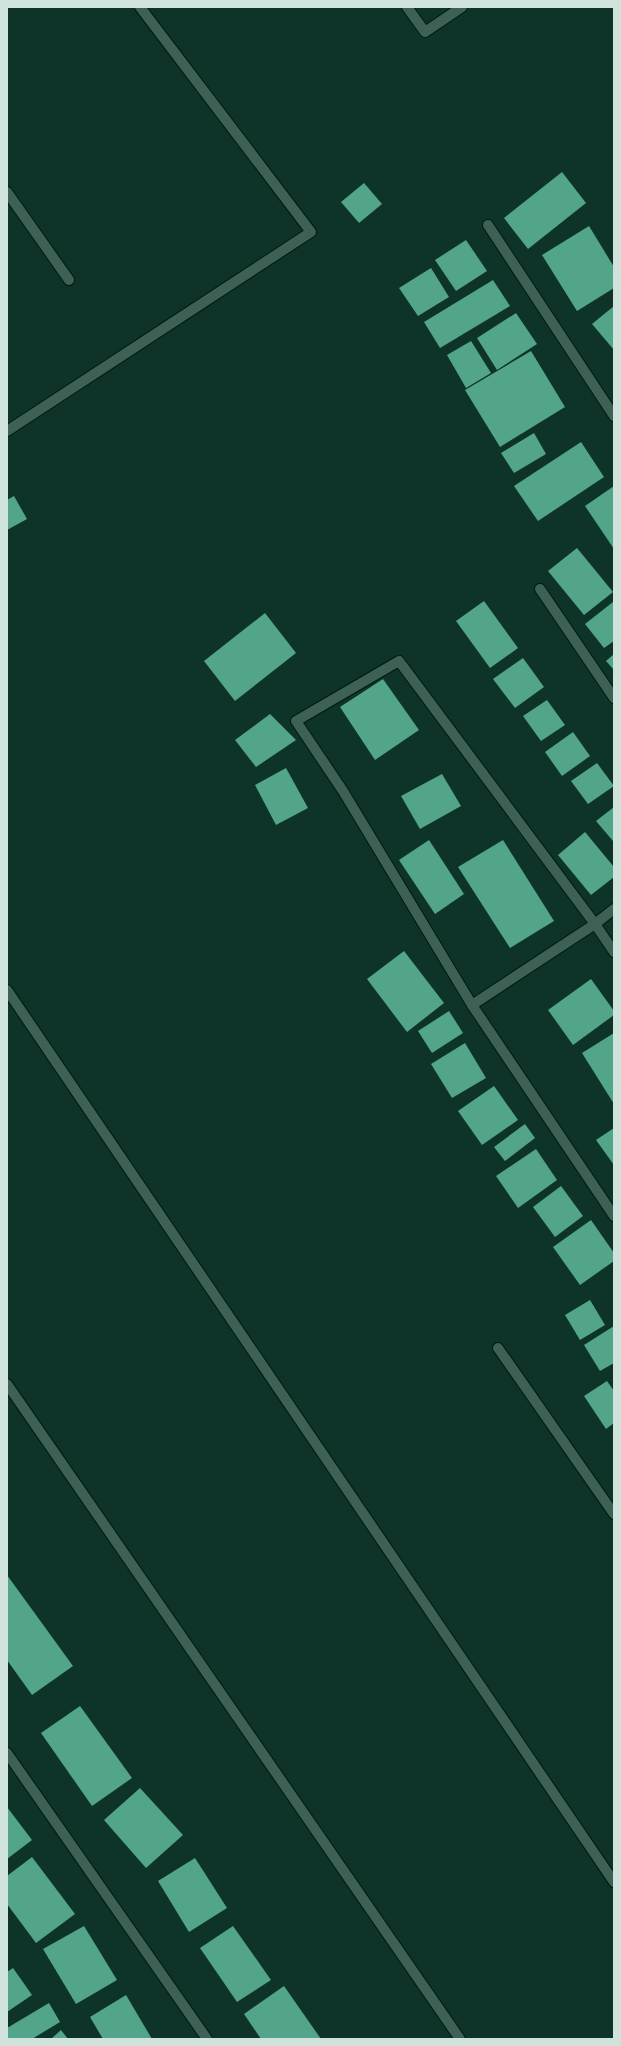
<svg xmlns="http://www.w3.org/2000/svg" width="621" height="2046" viewBox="0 0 621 2046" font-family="'PT Sans',sans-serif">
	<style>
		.building { fill: #53a58a }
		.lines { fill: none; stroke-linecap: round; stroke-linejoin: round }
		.minor-casing { stroke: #001911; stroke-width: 12 }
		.minor { stroke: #3d6154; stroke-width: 10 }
	</style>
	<rect width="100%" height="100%" fill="#0e3328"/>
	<g class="building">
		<polygon points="562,172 586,203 528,249 504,218"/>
		<polygon points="364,183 382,204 359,223 341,202"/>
		<polygon points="589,226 614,267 614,288 577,311 542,255"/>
		<polygon points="466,240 487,271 456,291 435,260"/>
		<polygon points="431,268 449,297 418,316 399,288"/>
		<polygon points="493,280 510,306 440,348 424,322"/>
		<polygon points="614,306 614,350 592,324"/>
		<polygon points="516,313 537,344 497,370 477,338"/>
		<polygon points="471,341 491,373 466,388 447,355"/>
		<polygon points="531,351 565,407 500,447 465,390"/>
		<polygon points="534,433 546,454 514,473 501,453"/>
		<polygon points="581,442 604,477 538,521 514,486"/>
		<polygon points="614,486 614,549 585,506"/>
		<polygon points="14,496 27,519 7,530 7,500"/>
		<polygon points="577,548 613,592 584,615 548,571"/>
		<polygon points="484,601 518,648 490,668 456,621"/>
		<polygon points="613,602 614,641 604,648 585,624"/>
		<polygon points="265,613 296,653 235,701 204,661"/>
		<polygon points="614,654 614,670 606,661"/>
		<polygon points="523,658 544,687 515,708 493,679"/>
		<polygon points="383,679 419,730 375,760 340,707"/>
		<polygon points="547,700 565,725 541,741 523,716"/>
		<polygon points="270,714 296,740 256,767 235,740"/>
		<polygon points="573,732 590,756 562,776 545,752"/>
		<polygon points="597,763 614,786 588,804 571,781"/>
		<polygon points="286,768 308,808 276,825 255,785"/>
		<polygon points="442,774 461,806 420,829 401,796"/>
		<polygon points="614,807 614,840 613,841 596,821"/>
		<polygon points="585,832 614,867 614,877 591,895 558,855"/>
		<polygon points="429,840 464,894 435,914 399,860"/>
		<polygon points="503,840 554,921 510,948 458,867"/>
		<polygon points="404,951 444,1003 407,1032 367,979"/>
		<polygon points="591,979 614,1011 614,1015 573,1045 548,1010"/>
		<polygon points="449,1011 463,1033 432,1053 418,1031"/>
		<polygon points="614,1033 614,1104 582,1053"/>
		<polygon points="465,1043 486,1078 452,1098 431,1064"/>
		<polygon points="494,1086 518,1120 482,1145 458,1111"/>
		<polygon points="525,1124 535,1138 505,1161 494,1147"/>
		<polygon points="614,1128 614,1165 596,1140"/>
		<polygon points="536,1149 557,1180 518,1208 496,1176"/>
		<polygon points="561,1186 583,1216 555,1237 533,1207"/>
		<polygon points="591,1220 614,1253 614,1261 580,1285 553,1247"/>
		<polygon points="590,1300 605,1325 580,1340 565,1315"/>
		<polygon points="614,1326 614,1363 600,1371 584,1345"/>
		<polygon points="607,1381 614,1391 614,1423 606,1429 584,1396"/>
		<polygon points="7,1575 73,1666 32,1695 7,1660"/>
		<polygon points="80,1706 132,1778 92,1806 41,1733"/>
		<polygon points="140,1788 183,1835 146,1868 104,1820"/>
		<polygon points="7,1807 32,1840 7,1859"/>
		<polygon points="32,1857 75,1914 36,1943 7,1904 7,1876"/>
		<polygon points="195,1858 227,1908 189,1932 158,1881"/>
		<polygon points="84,1926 117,1980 76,2004 43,1949"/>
		<polygon points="233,1926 271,1980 237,2002 200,1948"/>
		<polygon points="13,1968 32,1995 7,2012 7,1972"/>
		<polygon points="284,1986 321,2039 261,2039 244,2014"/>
		<polygon points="126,1995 152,2039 103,2039 90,2017"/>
		<polygon points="49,2003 60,2022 32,2039 7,2039 7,2028"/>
		<polygon points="61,2030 68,2039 51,2039"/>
	</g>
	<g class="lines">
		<defs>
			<g id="minor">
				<polyline points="407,7 425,32 462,7"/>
				<polyline points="7,192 69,280"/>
				<polyline points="488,225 614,416"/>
				<polyline points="7,431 311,232 140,7"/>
				<polyline points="540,589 614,698"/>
				<polyline points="614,952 595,924 399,661 296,721 343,791 472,1005 614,1216"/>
				<polyline points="7,990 614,1882"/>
				<polyline points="472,1005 595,924 614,909"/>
				<polyline points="498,1348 614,1514"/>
				<polyline points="7,1384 460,2039"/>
				<polyline points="7,1753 207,2039"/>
			</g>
		</defs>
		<use href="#minor" class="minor-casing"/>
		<use href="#minor" class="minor"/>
	</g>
	<rect width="621" height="2046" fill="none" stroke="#cfe2db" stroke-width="16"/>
</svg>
